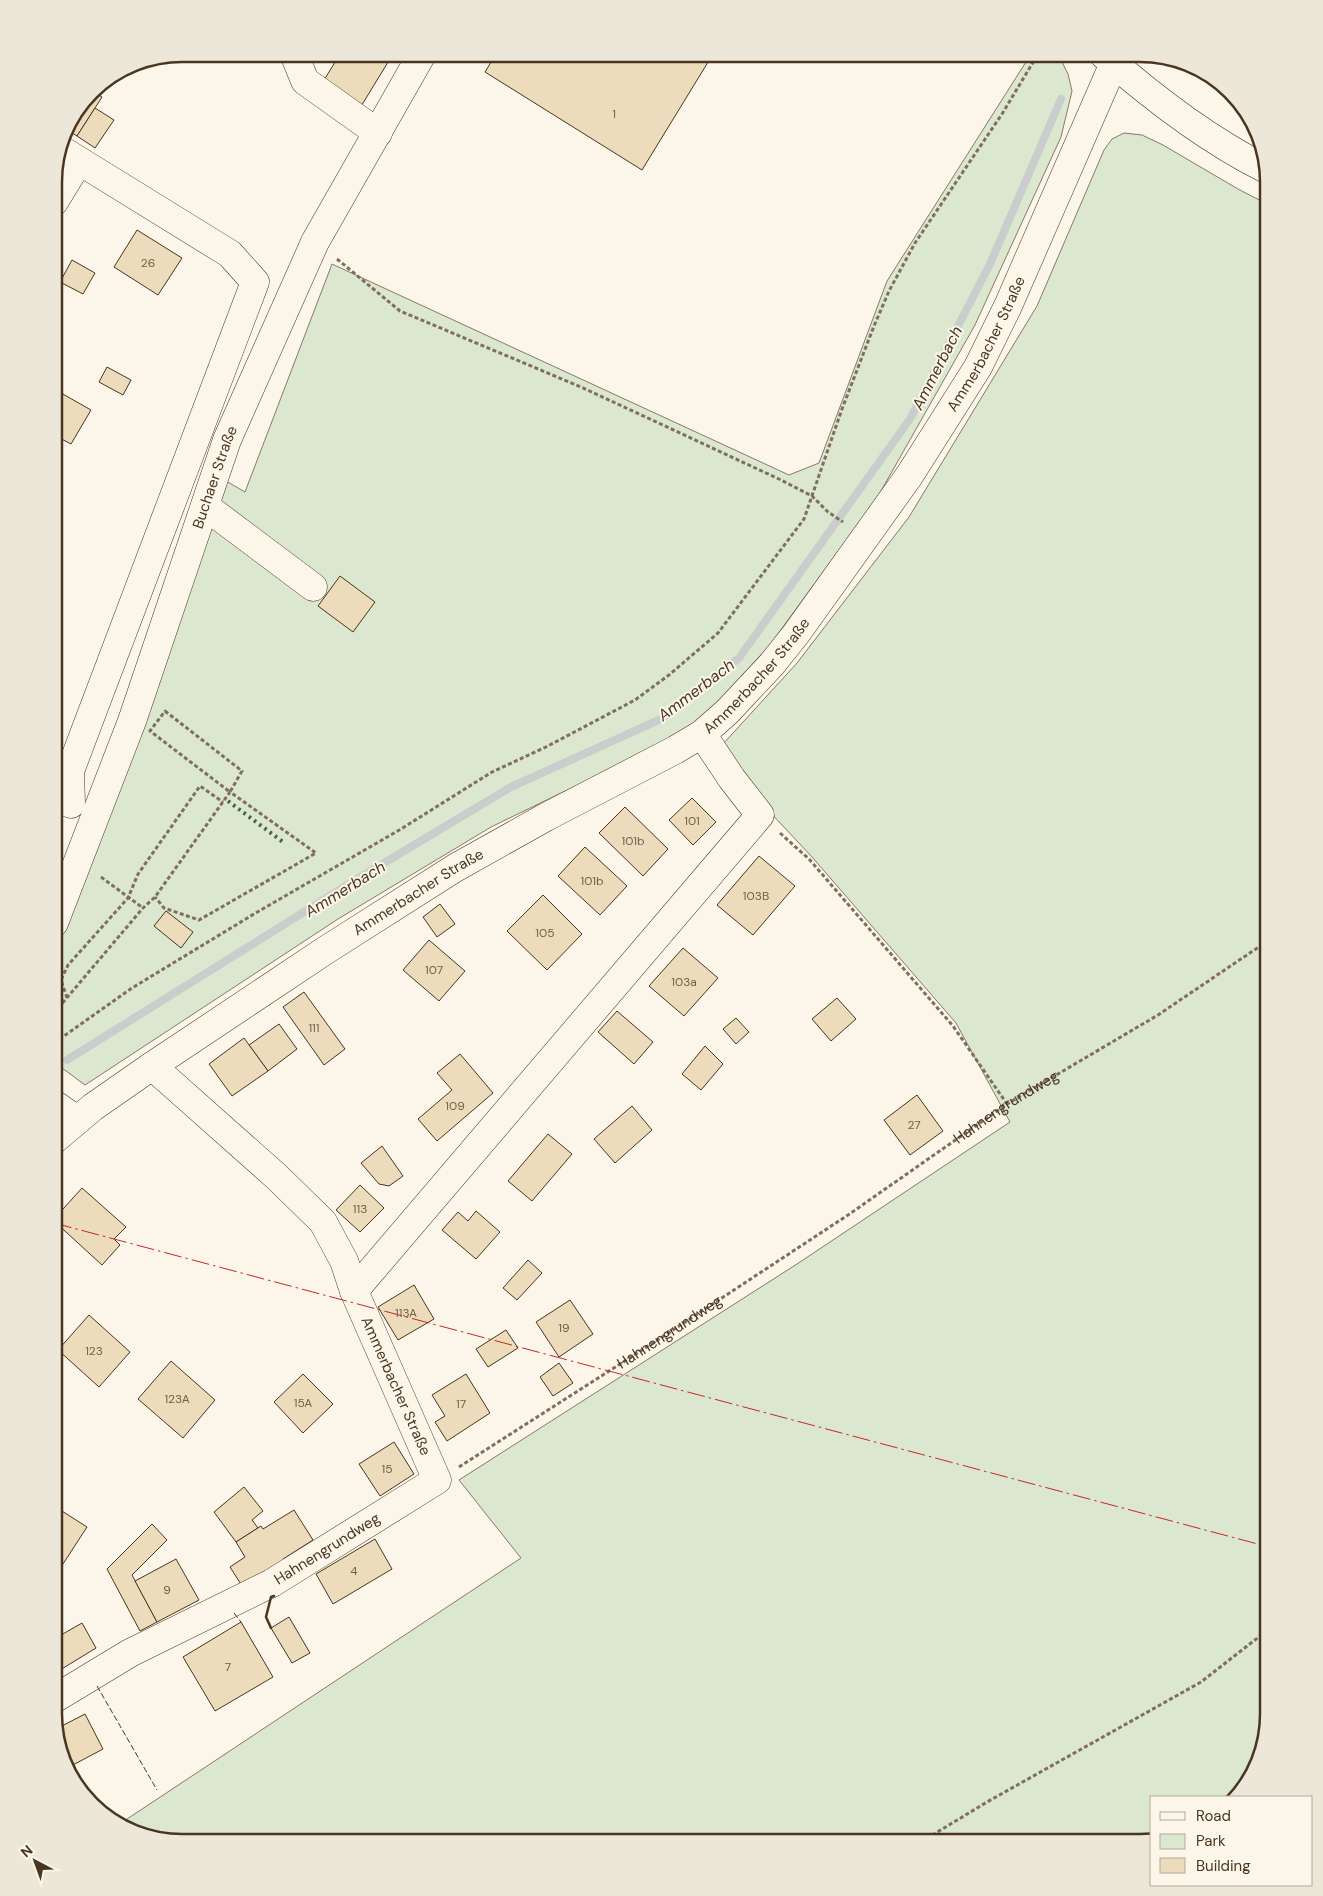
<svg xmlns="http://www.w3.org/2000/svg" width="1323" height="1896" viewBox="0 0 1323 1896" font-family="'DM Sans',sans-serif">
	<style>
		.green { fill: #dce7d0; stroke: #887966 }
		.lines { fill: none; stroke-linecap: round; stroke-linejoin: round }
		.stream { stroke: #c9cecd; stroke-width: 8 }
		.building { fill: #ecdcbc; stroke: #4a3520 }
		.minor-casing { stroke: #4a3520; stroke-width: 29 }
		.major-casing { stroke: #4a3520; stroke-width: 29 }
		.path { stroke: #7f6f5c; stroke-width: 3; stroke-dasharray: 4 2.5; stroke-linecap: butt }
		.minor { stroke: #fbf6e9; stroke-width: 28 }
		.major { stroke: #fbf6e9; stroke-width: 28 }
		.hedge { stroke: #436837; stroke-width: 4; stroke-dasharray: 2.5 4; stroke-linecap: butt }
		.fence { stroke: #4a3520; stroke-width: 1; stroke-dasharray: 6 2.5; stroke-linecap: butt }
		.wall { stroke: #4a3520; stroke-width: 2.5 }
		.power { stroke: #c62828; stroke-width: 1; stroke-dasharray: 18 4 2.5 4; stroke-linecap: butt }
		.labels { text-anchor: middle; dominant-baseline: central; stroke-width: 4; stroke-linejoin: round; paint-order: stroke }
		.number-label { font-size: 12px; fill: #725f47 }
		.street-label { font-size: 15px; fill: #4a3520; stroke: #fbf6e9 }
		.water-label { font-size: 16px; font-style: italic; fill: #4a3520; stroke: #fbf6e9 }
		.rim { fill: none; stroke: #4a3520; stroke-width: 2.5 }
	</style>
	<rect width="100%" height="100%" fill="#fbf6e9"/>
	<g class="green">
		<polygon points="1031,54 1055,54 1059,56 1068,74 1072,91 1061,137 975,325 877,498 769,646 695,728 491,827 338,919 85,1085 54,1062 54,955 226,481 245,492 332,264 789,475 819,463 887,281"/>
		<polygon points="1124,133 1142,135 1163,145 1238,189 1269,205 1269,1714 1252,1778 1233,1797 1152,1797 1152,1839 1141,1842 281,1842 278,1837 271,1842 174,1842 118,1825 521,1558 459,1480 797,1264 1010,1122 956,1023 812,857 768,810 723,744 797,663 909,517 1037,306 1104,150 1112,139"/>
	</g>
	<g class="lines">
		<polyline class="stream" points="67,1060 344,887 511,787 661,719 739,658 910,419 990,264 1061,99"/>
	</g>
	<g class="building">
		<polygon points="340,54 393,54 360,108 321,85"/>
		<polygon points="496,54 713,54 642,170 485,72"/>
		<polygon points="92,91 102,97 77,136 66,129"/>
		<polygon points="95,108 114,120 95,148 77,136"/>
		<polygon points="137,230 182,258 158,295 114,267"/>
		<polygon points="72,260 95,273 83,294 60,282"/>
		<polygon points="107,367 131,380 123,395 99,382"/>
		<polygon points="54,389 91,410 71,444 54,435"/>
		<polygon points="340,576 375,602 353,632 318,606"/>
		<polygon points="692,798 716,822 693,845 669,820"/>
		<polygon points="625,807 668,849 643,876 599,833"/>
		<polygon points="585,847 627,886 600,915 558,876"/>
		<polygon points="759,856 795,886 753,935 717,905"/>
		<polygon points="543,895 582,934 547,970 507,931"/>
		<polygon points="440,904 455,924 437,937 423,917"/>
		<polygon points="166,911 193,932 181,948 154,926"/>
		<polygon points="429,940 465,971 439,1001 403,970"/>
		<polygon points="683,948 718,978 684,1016 649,986"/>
		<polygon points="304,992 345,1049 324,1065 283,1007"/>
		<polygon points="837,998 856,1019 831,1041 812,1019"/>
		<polygon points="617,1011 653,1042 634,1064 598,1032"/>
		<polygon points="736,1018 749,1032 736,1044 723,1029"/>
		<polygon points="279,1024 297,1049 268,1071 249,1045"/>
		<polygon points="244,1038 268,1071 232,1096 209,1064"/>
		<polygon points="705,1046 723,1064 701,1090 682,1074"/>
		<polygon points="460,1054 493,1093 437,1141 418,1119 452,1090 437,1073"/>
		<polygon points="917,1095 943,1131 910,1155 884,1120"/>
		<polygon points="632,1106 652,1130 615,1163 594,1139"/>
		<polygon points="548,1134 572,1154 532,1201 508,1181"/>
		<polygon points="382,1146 403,1176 389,1186 379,1184 361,1163"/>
		<polygon points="360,1185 384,1208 360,1232 336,1210"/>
		<polygon points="82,1188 126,1227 114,1239 120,1245 102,1265 54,1221 54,1219"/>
		<polygon points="476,1211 500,1232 476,1259 442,1230 458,1212 468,1221"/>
		<polygon points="528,1260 542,1273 517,1300 503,1288"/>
		<polygon points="414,1285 434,1319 398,1340 378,1307"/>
		<polygon points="570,1300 593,1334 559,1357 536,1322"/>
		<polygon points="89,1315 130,1352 99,1387 58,1350"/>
		<polygon points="506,1330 518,1348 488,1367 476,1349"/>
		<polygon points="171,1361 215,1400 183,1438 138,1399"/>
		<polygon points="559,1363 573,1383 553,1396 540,1377"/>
		<polygon points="303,1374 333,1404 303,1433 274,1402"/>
		<polygon points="466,1374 490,1413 447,1441 435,1422 445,1416 432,1395"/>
		<polygon points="394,1442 414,1474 380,1496 359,1464"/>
		<polygon points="244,1487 263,1511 252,1520 258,1528 236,1542 214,1512"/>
		<polygon points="54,1506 87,1527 63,1564 54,1557"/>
		<polygon points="294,1510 313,1540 283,1559 285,1563 244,1589 230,1567 245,1557 236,1542 261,1526 263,1529"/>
		<polygon points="152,1524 167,1540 132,1575 157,1622 140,1631 107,1569"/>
		<polygon points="375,1539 392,1569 333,1604 316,1574"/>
		<polygon points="176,1559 199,1600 157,1622 135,1581"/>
		<polygon points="289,1617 310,1653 292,1663 271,1628"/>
		<polygon points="241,1622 273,1677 215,1711 183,1657"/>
		<polygon points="82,1623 96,1648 60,1670 54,1659 54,1639"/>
		<polygon points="85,1714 103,1749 71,1766 64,1753 58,1728"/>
	</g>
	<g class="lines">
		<defs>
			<g id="minor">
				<polyline points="294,54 305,81 378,133"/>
				<polyline points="60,149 230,254 255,282 70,771 71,804"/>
				<polyline points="54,202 79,161"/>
				<polyline points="205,506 313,587"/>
				<path id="s2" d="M54 923 132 721 227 440 315 242 422 54"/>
				<polyline points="54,1104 77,1120"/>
				<polyline points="354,1291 760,815 732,779 702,734"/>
				<path id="s3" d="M54 1699 130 1653 272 1583 437 1480 354 1291 344 1261 323 1222 277 1177 152 1066"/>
			</g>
			<g id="major">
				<path d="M1103 54C1153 98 1206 139 1266 169"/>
				<path id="s4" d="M54 1140 93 1107 152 1066 326 950 455 868 546 817 675 750 702 734 727 712 772 664 796 634 909 476 978 367 1008 306 1114 63"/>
			</g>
		</defs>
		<use href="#minor" class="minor-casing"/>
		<use href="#major" class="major-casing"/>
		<g class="path">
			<polyline points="337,259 400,311 581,387 779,479 812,496 828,512 843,522"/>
			<polygon points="165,711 242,771 230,792 150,731"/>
			<polyline points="780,833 809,859 953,1026 1007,1104"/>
			<polyline points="101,877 143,908"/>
			<polyline points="67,998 61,980 68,965 128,898 138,874 200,786 223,802"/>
			<polyline points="54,1013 143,908 155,897 230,792 316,853 199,920 164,908 155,897"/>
			<polyline points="54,1043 132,988 254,914 401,829 492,772 546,747 635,700 669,675 718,633 804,519 842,409 874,326 889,291 915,243 1002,114 1038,54"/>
			<path id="s1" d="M459 1467 667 1334 848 1215 1007 1104 1158 1015 1269 940"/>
			<polyline points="921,1842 987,1802 1201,1682 1269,1629"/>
		</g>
		<use href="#minor" class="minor"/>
		<use href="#major" class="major"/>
		<polyline class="hedge" points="228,801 283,842"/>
		<g class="fence">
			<polyline points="234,1613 241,1622"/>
			<polyline points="97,1686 157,1790"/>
		</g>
		<polyline class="wall" points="271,1628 266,1617 271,1597 274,1596"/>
		<polyline class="power" points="54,1223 1269,1547"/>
	</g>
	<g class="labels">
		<g class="number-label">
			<text x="614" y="114">1</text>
			<text x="148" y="263">26</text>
			<text x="692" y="821">101</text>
			<text x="633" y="841">101b</text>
			<text x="592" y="881">101b</text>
			<text x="756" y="896">103B</text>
			<text x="545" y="933">105</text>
			<text x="434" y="970">107</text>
			<text x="684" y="982">103a</text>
			<text x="314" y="1028">111</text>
			<text x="455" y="1106">109</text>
			<text x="914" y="1125">27</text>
			<text x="360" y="1209">113</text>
			<text x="406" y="1313">113A</text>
			<text x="564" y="1328">19</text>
			<text x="94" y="1351">123</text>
			<text x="177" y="1399">123A</text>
			<text x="303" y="1403">15A</text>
			<text x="461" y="1404">17</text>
			<text x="387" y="1469">15</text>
			<text x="354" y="1571">4</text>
			<text x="167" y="1590">9</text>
			<text x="228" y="1667">7</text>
		</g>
		<g class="street-label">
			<text stroke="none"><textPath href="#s4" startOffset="1251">Ammerbacher Straße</textPath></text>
			<text stroke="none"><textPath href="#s2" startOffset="474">Buchaer Straße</textPath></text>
			<text stroke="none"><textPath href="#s4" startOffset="846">Ammerbacher Straße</textPath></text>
			<text stroke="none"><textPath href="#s4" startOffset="441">Ammerbacher Straße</textPath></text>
			<text stroke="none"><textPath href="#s1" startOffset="655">Hahnengrundweg</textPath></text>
			<text stroke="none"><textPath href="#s1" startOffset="250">Hahnengrundweg</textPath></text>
			<text transform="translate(396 1386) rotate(66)">Ammerbacher Straße</text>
			<text stroke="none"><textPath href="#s3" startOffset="312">Hahnengrundweg</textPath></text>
		</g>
		<g class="water-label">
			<text transform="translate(937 368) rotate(-63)">Ammerbach</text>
			<text transform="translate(696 690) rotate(-37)">Ammerbach</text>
			<text transform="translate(345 889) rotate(-32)">Ammerbach</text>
		</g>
	</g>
	<path d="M0 0H1323V1896H0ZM182 62H1140A120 120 0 0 1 1260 182V1714A120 120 0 0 1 1140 1834H182A120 120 0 0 1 62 1714V182A120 120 0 0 1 182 62Z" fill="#ede7d9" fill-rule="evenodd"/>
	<path class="rim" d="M182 62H1140A120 120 0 0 1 1260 182V1714A120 120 0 0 1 1140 1834H182A120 120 0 0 1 62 1714V182A120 120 0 0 1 182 62Z"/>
	<rect x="1150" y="1796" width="162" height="90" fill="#fbf6e9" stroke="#b4a999"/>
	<rect x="1160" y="1812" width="25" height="8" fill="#fbf6e9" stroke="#b4a999"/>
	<text x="1196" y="1821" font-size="15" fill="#4a3520">Road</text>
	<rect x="1160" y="1834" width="25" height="15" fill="#dce7d0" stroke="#b4a999"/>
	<text x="1196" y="1846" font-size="15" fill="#4a3520">Park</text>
	<rect x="1160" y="1858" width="25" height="15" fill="#ecdcbc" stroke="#b4a999"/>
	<text x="1196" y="1871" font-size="15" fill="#4a3520">Building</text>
	<g transform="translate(35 1861) rotate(319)" stroke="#fbf6e9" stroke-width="4" paint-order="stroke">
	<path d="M0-4L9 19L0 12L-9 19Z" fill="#4a3520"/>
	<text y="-8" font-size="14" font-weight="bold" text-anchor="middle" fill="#4a3520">N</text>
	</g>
</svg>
